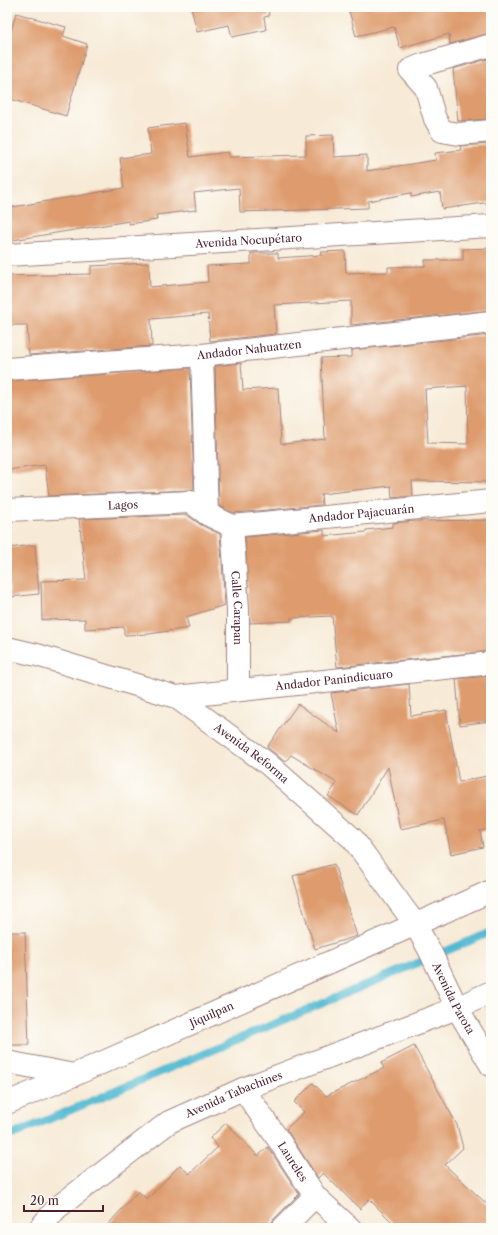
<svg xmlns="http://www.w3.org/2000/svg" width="498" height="1235" viewBox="0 0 498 1235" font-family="'Libre Caslon Text',serif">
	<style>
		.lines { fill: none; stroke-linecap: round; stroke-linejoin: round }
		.stream { stroke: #52b9d1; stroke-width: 8 }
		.building { fill: #de9b6d; fill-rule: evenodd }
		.minor-casing { stroke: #a08480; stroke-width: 24 }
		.minor { stroke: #fff; stroke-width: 22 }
		.labels { text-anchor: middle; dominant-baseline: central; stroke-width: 3; stroke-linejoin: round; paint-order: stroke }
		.street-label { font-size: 11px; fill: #4a1f2b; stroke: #fdfcf7 }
	</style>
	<rect width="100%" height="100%" fill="#fdfcf7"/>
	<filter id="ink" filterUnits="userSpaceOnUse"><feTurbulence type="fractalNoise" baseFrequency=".025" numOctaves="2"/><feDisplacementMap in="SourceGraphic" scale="8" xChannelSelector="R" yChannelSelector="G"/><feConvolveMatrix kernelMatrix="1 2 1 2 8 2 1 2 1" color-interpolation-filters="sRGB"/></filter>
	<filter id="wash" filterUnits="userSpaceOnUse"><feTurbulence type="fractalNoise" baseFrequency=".012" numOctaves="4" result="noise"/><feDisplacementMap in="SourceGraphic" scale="16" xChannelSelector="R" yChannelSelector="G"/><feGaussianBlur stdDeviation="0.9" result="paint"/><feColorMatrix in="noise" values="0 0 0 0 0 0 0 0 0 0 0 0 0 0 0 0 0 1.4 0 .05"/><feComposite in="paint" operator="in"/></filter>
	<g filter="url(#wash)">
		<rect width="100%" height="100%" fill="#f7ead6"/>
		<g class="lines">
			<polyline class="stream" points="7,1137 491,932"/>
		</g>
		<g id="blocks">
			<g class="building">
				<polygon points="191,7 268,7 269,16 264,17 266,30 232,37 229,25 197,32"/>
				<polygon points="348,7 491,7 491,33 450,44 449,34 400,48 394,27 356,36"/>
				<polygon points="16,13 66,27 63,36 87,44 66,116 7,98 7,46"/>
				<polygon points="491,58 491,89 486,90 489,119 458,121 453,69"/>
				<polygon points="185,123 190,157 228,152 229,157 306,155 306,136 333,135 334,157 367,155 367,171 436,160 435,153 461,150 460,146 491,144 491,202 442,209 440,192 411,197 411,193 368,201 368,208 240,212 239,188 194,193 196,210 156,215 157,220 129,224 129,221 7,241 7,208 124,188 120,158 151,154 148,128"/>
				<polygon points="491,248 491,310 351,325 351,301 274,305 276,334 210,341 208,314 151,319 152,346 29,355 27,325 7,325 7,276 91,274 91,266 149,263 150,287 208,282 207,266 251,264 251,253 278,253 278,258 322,255 321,252 345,251 346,273 388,272 388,267 425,266 425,260 463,260 463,249"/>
				<path d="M491 335V482L412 481 413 496 392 498 391 486 321 494 322 505 234 513 219 506 215 366 241 363 243 390 278 388 281 443 284 444 325 439 321 358 352 357V350ZM467 386 468 444 428 443 425 389Z"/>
				<polygon points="190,368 194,490 190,490 49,496 45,465 7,470 7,381"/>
				<polygon points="187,515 201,525 220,534 225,605 186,617 189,628 149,634 124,635 124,627 85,629 85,619 42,620 41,581 86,580 79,519"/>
				<polygon points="491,520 491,651 337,667 332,616 291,618 291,621 250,623 245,537 324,530 324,536 366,532 366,530 393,527 393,523 415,521"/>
				<polygon points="35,545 39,594 10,597 7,548"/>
				<polygon points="491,676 491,721 460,725 456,679"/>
				<polygon points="409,684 411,716 446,710 459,782 491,775 491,829 480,831 483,847 451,854 444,820 400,829 388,767 358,815 328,796 337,783 291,755 285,762 267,747 298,704 339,733 331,693"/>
				<polygon points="334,864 357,936 315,949 293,876"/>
				<polygon points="7,932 25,932 29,1045 7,1045"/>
				<polygon points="414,1046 457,1125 463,1148 445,1165 491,1208 491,1228 398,1228 369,1199 360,1209 323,1173 318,1178 286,1129 304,1112 294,1102 313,1083 326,1096 384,1068 381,1063"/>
				<polygon points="226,1123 258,1156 268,1147 299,1194 274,1219 271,1224 271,1228 105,1228 138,1191 147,1199 180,1165 189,1174 218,1147 210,1138"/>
			</g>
		</g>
	</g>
	<g filter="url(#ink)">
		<use href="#blocks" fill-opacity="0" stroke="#a08480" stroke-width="1"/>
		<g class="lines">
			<defs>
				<g id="minor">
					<polyline points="491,45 422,65 410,70 426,88 435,119 442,131 459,134 491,131"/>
					<path id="s1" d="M7 255 491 226"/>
					<polyline points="202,355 207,514"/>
					<path id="s2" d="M7 369 202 355 491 322"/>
					<path id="s3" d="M7 510 191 502 207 514 232 526"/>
					<path id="s4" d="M232 526 491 501"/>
					<path id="s5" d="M232 526 238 609V690"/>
					<path id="s6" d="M7 648 37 655 176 697 268 764 353 839 415 924 430 951 457 1008 491 1065"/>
					<path id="s7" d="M176 697 491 663"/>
					<polyline points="7,1062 74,1075"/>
					<path id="s8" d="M243 1089 280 1142 315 1196 350 1228"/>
					<path id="s9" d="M7 1103 74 1075 491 891"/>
					<path id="s10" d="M40 1228 57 1208 169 1122 243 1089 457 1008 491 992"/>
					<polyline points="283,1228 315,1196"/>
				</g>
			</defs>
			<use href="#minor" class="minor-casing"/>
			<use href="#minor" class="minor"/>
		</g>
	</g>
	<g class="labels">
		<g class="street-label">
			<text stroke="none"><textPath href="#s1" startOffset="242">Avenida Nocupétaro</textPath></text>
			<text stroke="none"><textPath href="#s2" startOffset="243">Andador Nahuatzen</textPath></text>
			<text stroke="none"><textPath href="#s3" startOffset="116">Lagos</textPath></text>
			<text stroke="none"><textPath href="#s4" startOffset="130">Andador Pajacuarán</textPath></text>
			<text stroke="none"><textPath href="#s5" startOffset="82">Calle Carapan</textPath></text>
			<text stroke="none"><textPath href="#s7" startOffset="159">Andador Panindicuaro</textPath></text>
			<text stroke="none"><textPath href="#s6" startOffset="270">Avenida Reforma</textPath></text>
			<text stroke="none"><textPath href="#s6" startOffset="592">Avenida Parota</textPath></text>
			<text stroke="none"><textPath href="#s9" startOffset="223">Jiquilpan</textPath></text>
			<text stroke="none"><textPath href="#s10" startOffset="238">Avenida Tabachines</textPath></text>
			<text stroke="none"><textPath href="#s8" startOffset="88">Laureles</textPath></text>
		</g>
	</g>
	<rect width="498" height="1235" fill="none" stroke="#fdfcf7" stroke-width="24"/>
	<path d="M24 1205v6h79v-6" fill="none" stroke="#4a1f2b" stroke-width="2"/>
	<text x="30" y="1205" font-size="12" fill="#4a1f2b" stroke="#fdfcf7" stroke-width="3" paint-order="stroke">20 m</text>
</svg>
